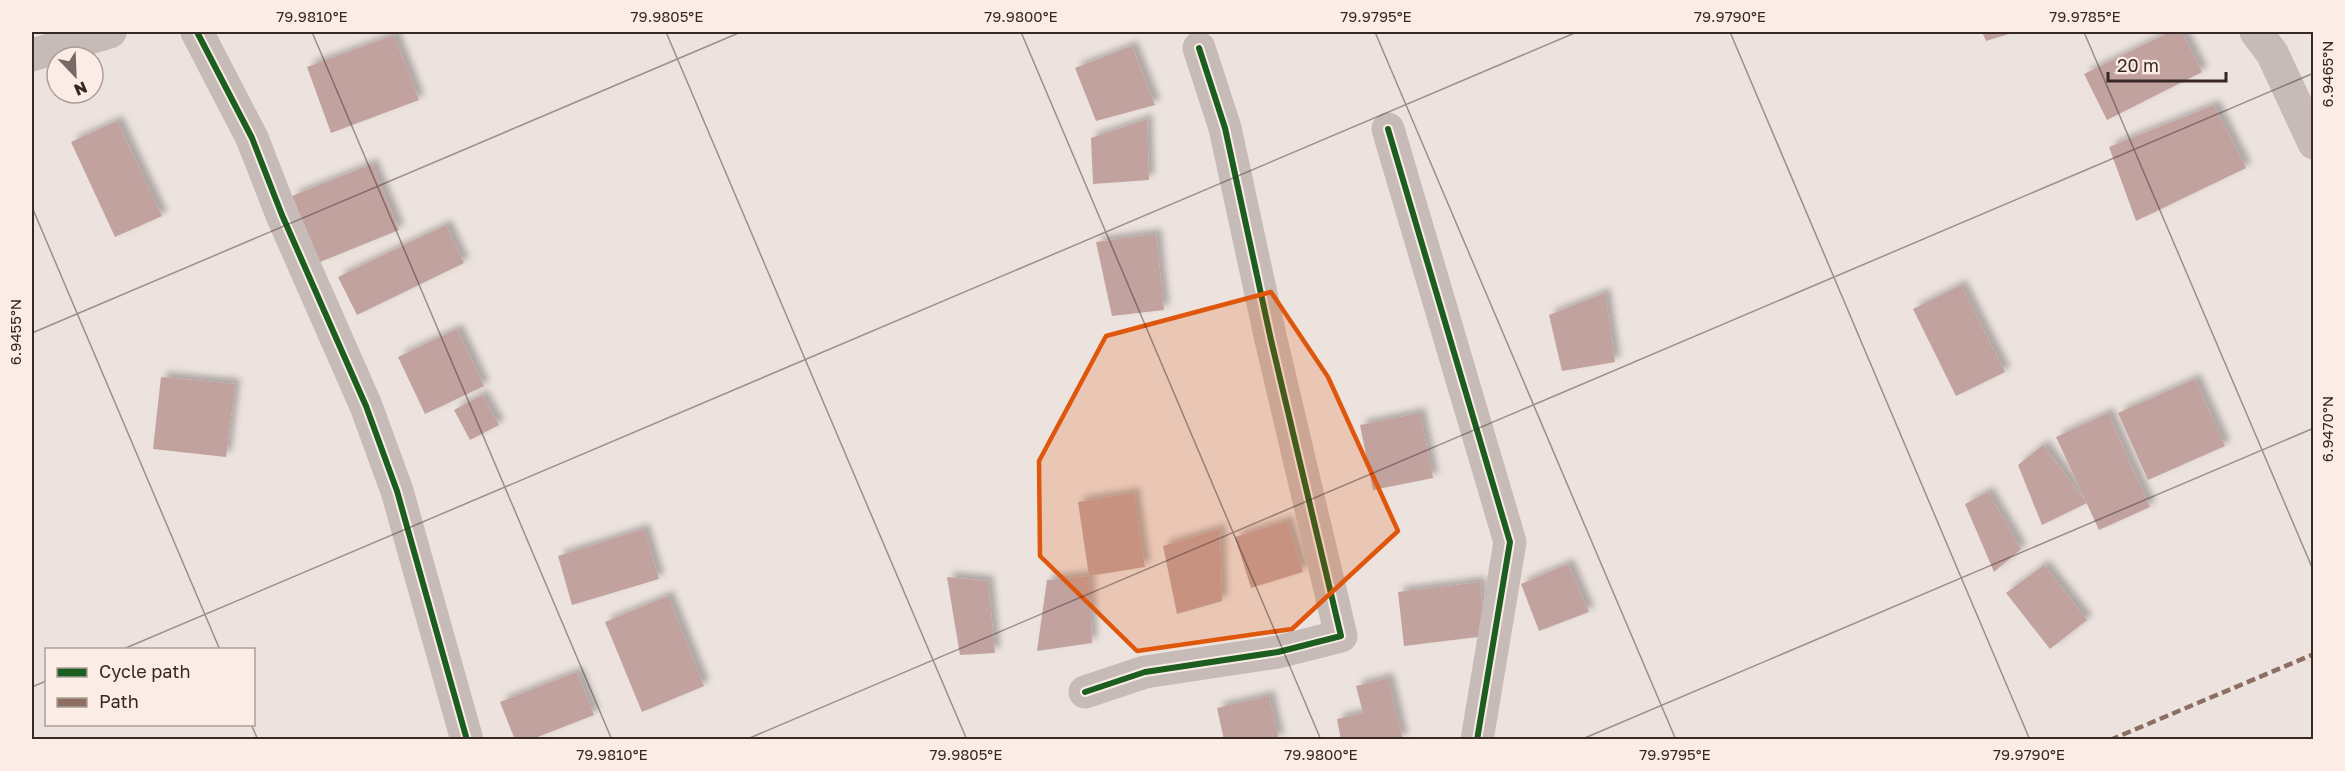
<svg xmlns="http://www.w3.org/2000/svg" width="2345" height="771" viewBox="0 0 2345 771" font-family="'Golos Text',sans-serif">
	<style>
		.building { fill: #c2a29e; filter: url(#shadow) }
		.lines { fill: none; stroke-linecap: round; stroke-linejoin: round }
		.street { stroke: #c6bbb7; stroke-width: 33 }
		.quiet { stroke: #8d6e63; stroke-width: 4.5; stroke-dasharray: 9 4.5; stroke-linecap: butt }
		.cycleway-casing { stroke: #fbece5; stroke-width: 10 }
		.cycleway { stroke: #1b5e20; stroke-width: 6 }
		.marked { fill: #df570d; fill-opacity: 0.2; stroke: #df570d; stroke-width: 4.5; stroke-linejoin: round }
		.ticks { fill: none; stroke: #372826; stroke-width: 1.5; stroke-opacity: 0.45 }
		.neatline { fill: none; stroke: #372826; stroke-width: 2 }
		.ticks-label { font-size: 15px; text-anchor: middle; fill: #372826 }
	</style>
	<defs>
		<filter id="shadow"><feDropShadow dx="5.5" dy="-5.5" stdDeviation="3" flood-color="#0004"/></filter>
	</defs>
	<rect width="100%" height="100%" fill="#ede3de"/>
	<g class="building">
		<polygon points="1982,32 2015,32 1986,41"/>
		<polygon points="2170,32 2182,32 2202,72 2107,120 2084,74"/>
		<polygon points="394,35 419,100 331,133 307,67"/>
		<polygon points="1132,46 1155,105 1096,121 1075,68"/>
		<polygon points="2214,105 2246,168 2136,221 2109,147"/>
		<polygon points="1147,119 1149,180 1093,184 1091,138"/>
		<polygon points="117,121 162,216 115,237 71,142"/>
		<polygon points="372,164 399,230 320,262 292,196"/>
		<polygon points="446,225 464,263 357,315 338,277"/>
		<polygon points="1156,234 1164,310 1112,316 1096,242"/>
		<polygon points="1961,285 2005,372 1956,396 1913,309"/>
		<polygon points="1605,293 1615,362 1562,371 1549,315"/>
		<polygon points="457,329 484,386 425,414 398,357"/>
		<polygon points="161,377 235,384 226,457 153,449"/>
		<polygon points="2195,379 2225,446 2148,480 2118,413"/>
		<polygon points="482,395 499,425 470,440 454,410"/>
		<polygon points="1420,413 1433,478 1373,490 1360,425"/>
		<polygon points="2108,413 2150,507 2099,530 2056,437"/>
		<polygon points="2043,445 2087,503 2042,525 2018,465"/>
		<polygon points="1988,492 2021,549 1994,572 1965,504"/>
		<polygon points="1134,493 1145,567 1089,576 1092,643 1037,651 1047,580 1089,576 1078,502"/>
		<polygon points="1287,521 1303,572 1251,588 1235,537"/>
		<polygon points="644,529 659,579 572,605 558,556"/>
		<polygon points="1220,529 1222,601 1177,614 1163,546"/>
		<polygon points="1568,564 1589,612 1539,631 1521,584"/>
		<polygon points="2044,565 2087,620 2050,649 2006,593"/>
		<polygon points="947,577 988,581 995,653 960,655"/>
		<polygon points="1480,582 1486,636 1404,646 1398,592"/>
		<polygon points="668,596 704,686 642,712 605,622"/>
		<polygon points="577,672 594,715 530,740 515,740 500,702"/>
		<polygon points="1388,678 1403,740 1341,740 1337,719 1363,713 1356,686"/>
		<polygon points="1269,696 1279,740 1224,740 1217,708"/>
	</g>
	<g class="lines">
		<g class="street">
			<polyline points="197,32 252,138 282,215 366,406 397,491 467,740"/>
			<polyline points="2256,32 2272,53 2314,143"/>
			<polyline points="32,55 110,32"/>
			<polyline points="1388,129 1510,542 1477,740"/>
			<polyline points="1085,692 1145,672 1278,652 1341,636 1271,340 1225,128 1199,48"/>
		</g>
		<polyline class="quiet" points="2110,740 2314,654"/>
		<defs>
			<g id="cycleway">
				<polyline points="197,32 252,138 282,215 366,406 397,491 467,740"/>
				<polyline points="1388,129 1510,542 1477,740"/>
				<polyline points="1085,692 1145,672 1278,652 1341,636 1271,340 1225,128 1199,48"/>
			</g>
		</defs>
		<use href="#cycleway" class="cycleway-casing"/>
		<use href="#cycleway" class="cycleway"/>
	</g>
	<path class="marked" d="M1271 292 1328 377 1398 531 1292 629 1137 651 1040 556 1039 461 1106 336Z"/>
	<path class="ticks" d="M312 32 612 740M666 32 967 740M1021 32 1321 740M1375 32 1676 740M1730 32 2030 740M2084 32 2314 572M32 207 220 650M32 333 741 32M121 650 1577 32M32 687 46 681M251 724 258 740M745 740 2314 73M1580 740 2314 428"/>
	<rect width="2345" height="771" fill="none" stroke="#fbece5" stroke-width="66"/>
	<rect x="45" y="648" width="210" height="78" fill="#fbece5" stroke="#ad9e99" stroke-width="1.5"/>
	<rect x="57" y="668" width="30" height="9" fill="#1b5e20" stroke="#ad9e99" stroke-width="1.5"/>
	<text x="99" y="678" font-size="18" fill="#372826">Cycle path</text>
	<rect x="57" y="698" width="30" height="9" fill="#8d6e63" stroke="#ad9e99" stroke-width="1.5"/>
	<text x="99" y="708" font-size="18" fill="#372826">Path</text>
	<g transform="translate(75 75) rotate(157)"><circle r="28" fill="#fbece5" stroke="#ad9e99" stroke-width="1.5"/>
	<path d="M0-4.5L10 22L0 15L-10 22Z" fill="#776966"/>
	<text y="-9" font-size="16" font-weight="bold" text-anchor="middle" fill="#372826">N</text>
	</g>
	<path d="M2108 72v9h118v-9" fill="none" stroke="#372826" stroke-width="3"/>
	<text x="2117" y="72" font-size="18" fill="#372826" stroke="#fbece5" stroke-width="4.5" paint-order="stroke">20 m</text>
	<rect x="33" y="33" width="2279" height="705" class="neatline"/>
	<g class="ticks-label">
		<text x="312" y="22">79.9810°E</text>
		<text x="667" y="22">79.9805°E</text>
		<text x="1021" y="22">79.9800°E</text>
		<text x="1376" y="22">79.9795°E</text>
		<text x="1730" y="22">79.9790°E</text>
		<text x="2085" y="22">79.9785°E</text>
		<text transform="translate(2328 74) rotate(-90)" y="5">6.9465°N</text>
		<text transform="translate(16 332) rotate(-90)" y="5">6.9455°N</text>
		<text transform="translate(2328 429) rotate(-90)" y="5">6.9470°N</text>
		<text x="612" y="760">79.9810°E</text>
		<text x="966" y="760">79.9805°E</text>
		<text x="1321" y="760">79.9800°E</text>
		<text x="1675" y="760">79.9795°E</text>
		<text x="2029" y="760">79.9790°E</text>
	</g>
</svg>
